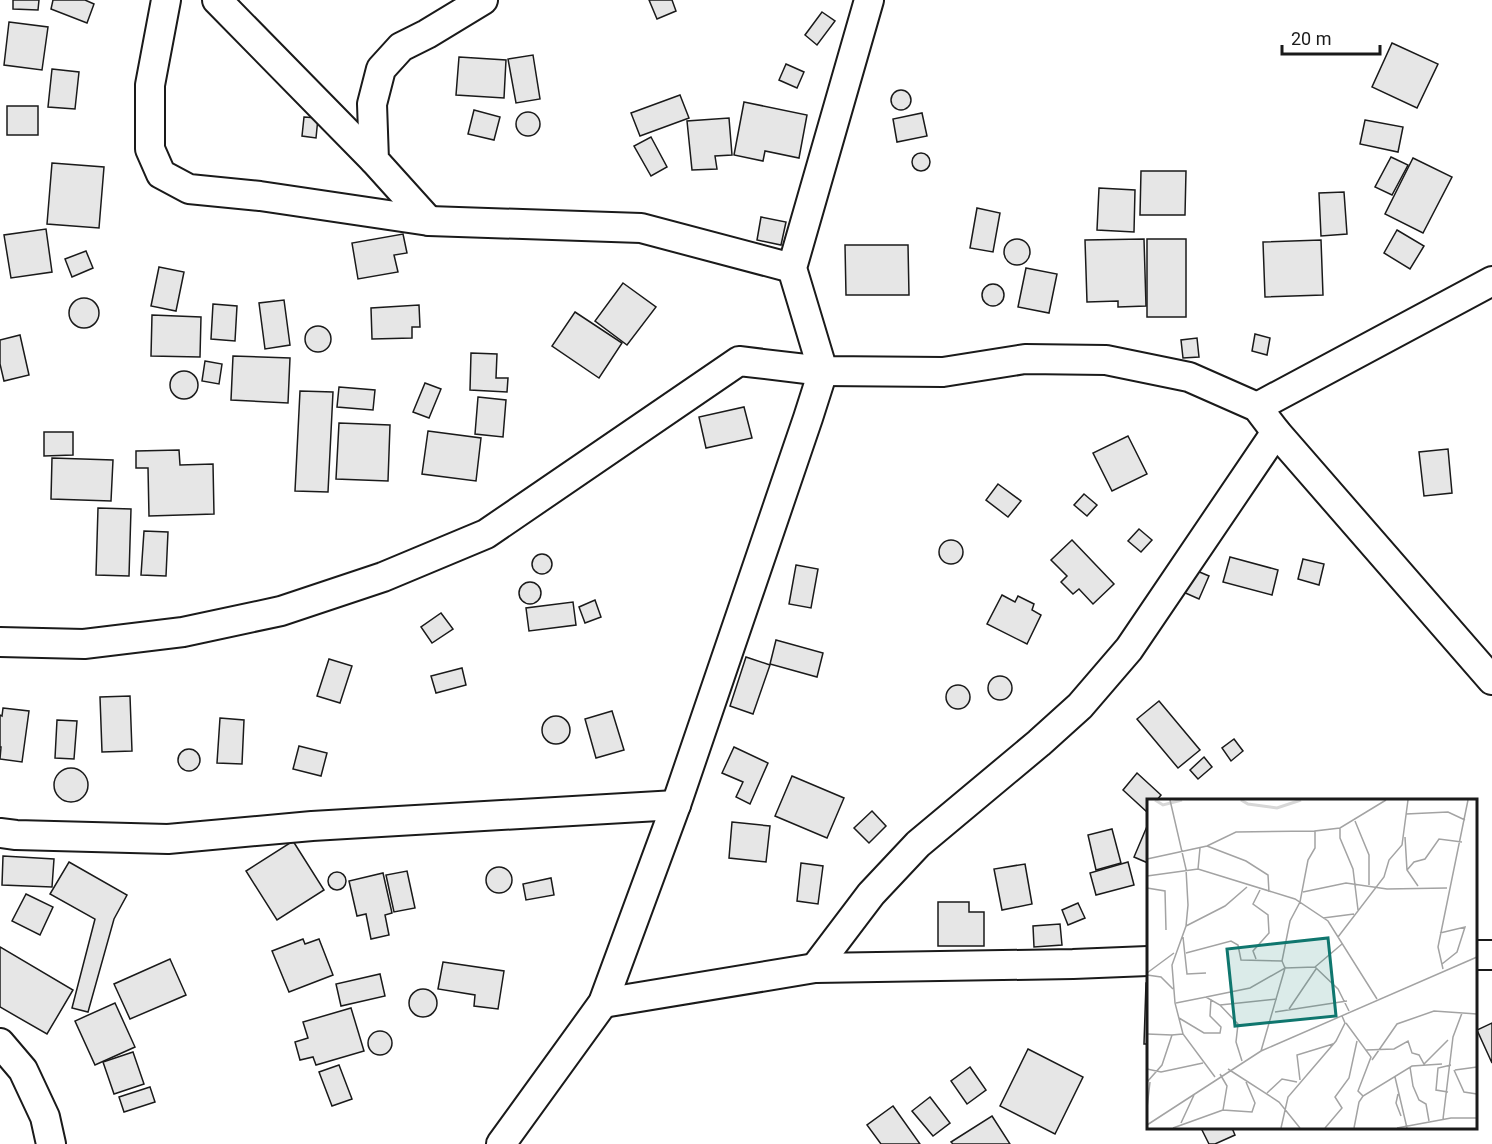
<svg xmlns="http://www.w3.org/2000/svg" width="1492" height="1144" viewBox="0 0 1492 1144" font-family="Roboto,sans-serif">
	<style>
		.building { fill: #e6e6e6; stroke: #1a1a1a; stroke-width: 1.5 }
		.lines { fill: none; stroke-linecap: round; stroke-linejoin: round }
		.street-casing { stroke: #1a1a1a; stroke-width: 32 }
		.street { stroke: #fff; stroke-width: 28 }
		.inset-river { fill: none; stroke: #d7d7d7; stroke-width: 3 }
		.inset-road { fill: none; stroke: #a3a3a3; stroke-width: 1.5 }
		.view { fill: #0f766e; fill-opacity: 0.15; stroke: #0f766e; stroke-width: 3 }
		.inset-edge { fill: none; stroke: #1a1a1a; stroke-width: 3 }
	</style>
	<rect width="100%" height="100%" fill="#fff"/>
	<g class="building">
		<polygon points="13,0 39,0 38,10 13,9"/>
		<polygon points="53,0 85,0 94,4 87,23 51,9"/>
		<polygon points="649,0 672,0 676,11 657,19"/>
		<polygon points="822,12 835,21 817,45 805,35"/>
		<polygon points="9,22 48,27 42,70 4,65"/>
		<polygon points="1392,43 1438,64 1417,108 1372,87"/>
		<polygon points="533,55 540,99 516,103 508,59"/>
		<polygon points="459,57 506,60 504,98 456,95"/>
		<polygon points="786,64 804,72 797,88 779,80"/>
		<polygon points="52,69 79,72 75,109 48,107"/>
		<circle cx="901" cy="100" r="10"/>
		<polygon points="680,95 689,118 640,136 631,113"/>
		<polygon points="744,102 807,115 799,158 765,151 763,161 734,155"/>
		<rect x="7" y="106" width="31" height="29"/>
		<polygon points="474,110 500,117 494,140 468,134"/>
		<circle cx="528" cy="124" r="12"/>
		<polygon points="922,113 927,136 897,142 893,119"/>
		<polygon points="304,117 318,118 316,138 302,136"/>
		<polygon points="729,118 732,155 715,156 717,169 692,170 687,121"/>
		<polygon points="1365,120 1403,127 1398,152 1360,144"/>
		<polygon points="651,137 667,167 651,176 634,146"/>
		<circle cx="921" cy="162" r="9"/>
		<polygon points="1391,157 1408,165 1392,195 1375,187"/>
		<polygon points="1413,158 1452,177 1423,233 1385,214"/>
		<polygon points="52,163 104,167 99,228 47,224"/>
		<polygon points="1141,171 1186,171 1185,215 1140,215"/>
		<polygon points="1099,188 1135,190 1134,232 1097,230"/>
		<polygon points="1344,192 1347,234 1321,236 1319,193"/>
		<polygon points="977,208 1000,213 993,252 970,248"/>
		<polygon points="761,217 786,222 781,245 757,240"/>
		<polygon points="46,229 52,272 11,278 4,235"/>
		<polygon points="1397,230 1424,246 1410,269 1384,253"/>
		<polygon points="403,234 407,253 394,255 398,272 358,279 352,243"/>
		<circle cx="1017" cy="252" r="13"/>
		<polygon points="1144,239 1146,306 1118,307 1118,301 1087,302 1085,240"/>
		<rect x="1147" y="239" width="39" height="78"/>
		<polygon points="1321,240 1323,295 1265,297 1263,242"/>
		<polygon points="845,245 908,245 909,295 846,295"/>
		<polygon points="86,251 93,268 72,277 65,259"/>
		<polygon points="159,267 184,272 176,311 151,306"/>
		<polygon points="1026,268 1057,274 1049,313 1018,307"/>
		<polygon points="623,283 656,307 627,345 595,321"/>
		<circle cx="993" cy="295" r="11"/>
		<circle cx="84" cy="313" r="15"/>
		<polygon points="284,300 290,345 265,349 259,303"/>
		<polygon points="213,304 237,306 235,341 211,339"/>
		<polygon points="419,305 420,327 412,327 412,338 372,339 371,308"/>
		<polygon points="575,312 622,343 599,378 552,346"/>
		<polygon points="152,315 201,317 200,357 151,356"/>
		<circle cx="318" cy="339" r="13"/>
		<polygon points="1255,334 1270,338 1267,355 1252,351"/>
		<polygon points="20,335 29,375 4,381 0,364 0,340"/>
		<polygon points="1197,338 1199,357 1183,358 1181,340"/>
		<polygon points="471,353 497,354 496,378 508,378 507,392 470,390"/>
		<polygon points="233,356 290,358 288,403 231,400"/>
		<polygon points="205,361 222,364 219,384 202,381"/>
		<circle cx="184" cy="385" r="14"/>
		<polygon points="425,383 441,389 429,418 413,412"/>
		<polygon points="339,387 375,390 373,410 337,407"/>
		<polygon points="300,391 333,392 328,492 295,491"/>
		<polygon points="478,397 506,400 503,437 475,434"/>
		<polygon points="744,407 752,438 706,448 699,417"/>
		<polygon points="339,423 390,425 388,481 336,479"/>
		<polygon points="428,431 481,438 476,481 422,474"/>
		<polygon points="44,432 73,432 73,455 44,456"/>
		<polygon points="1128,436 1147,474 1112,491 1093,453"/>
		<polygon points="1448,449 1452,493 1424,496 1419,452"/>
		<polygon points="179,450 180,465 213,464 214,514 149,516 148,468 136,468 136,451"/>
		<polygon points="52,458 113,460 111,501 51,499"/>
		<polygon points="998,484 1021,501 1008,517 986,500"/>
		<polygon points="1084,494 1097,505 1087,516 1074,505"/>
		<polygon points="98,508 131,509 129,576 96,575"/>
		<polygon points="1139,529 1152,540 1141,552 1128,541"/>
		<polygon points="144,531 168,532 166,576 141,575"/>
		<circle cx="951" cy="552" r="12"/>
		<polygon points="1072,540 1114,584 1093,604 1079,589 1073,594 1061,582 1067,576 1051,560"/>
		<circle cx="542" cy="564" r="10"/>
		<polygon points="1230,557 1278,570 1272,595 1223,582"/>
		<polygon points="1303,559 1324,564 1319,585 1298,579"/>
		<polygon points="796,565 818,569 811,608 789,604"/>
		<polygon points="1190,568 1209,576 1199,599 1181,591"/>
		<circle cx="530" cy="593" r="11"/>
		<polygon points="1002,595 1015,602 1018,596 1034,604 1032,610 1041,615 1027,644 987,624"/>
		<polygon points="595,600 601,617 585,623 579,607"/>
		<polygon points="573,602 576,625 529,631 526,608"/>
		<polygon points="441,613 453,629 432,643 421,627"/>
		<polygon points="776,640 823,653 817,677 770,664"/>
		<polygon points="746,657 770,665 753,714 730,706"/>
		<polygon points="329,659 352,666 340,703 317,696"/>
		<polygon points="462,668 466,685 436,693 431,676"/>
		<circle cx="1000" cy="688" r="12"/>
		<circle cx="958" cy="697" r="12"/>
		<polygon points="130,696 132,751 102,752 100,697"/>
		<polygon points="1159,701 1200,750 1178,768 1137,719"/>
		<polygon points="3,708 29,711 22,762 0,759 1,747 0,747 0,715 2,716"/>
		<polygon points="612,711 624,750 596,758 585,719"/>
		<circle cx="556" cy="730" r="14"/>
		<polygon points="220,718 244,720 242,764 217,763"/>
		<polygon points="57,720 77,721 74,759 55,758"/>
		<polygon points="1234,739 1243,751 1231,761 1222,748"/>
		<polygon points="299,746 327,753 321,776 293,769"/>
		<polygon points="734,747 768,763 750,804 736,797 743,782 722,773"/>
		<circle cx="189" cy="760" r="11"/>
		<polygon points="1204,757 1212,767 1198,779 1190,770"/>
		<circle cx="71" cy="785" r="17"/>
		<polygon points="1137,773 1161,795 1157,800 1148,800 1148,810 1147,812 1123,790"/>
		<polygon points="792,776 844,798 827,838 775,816"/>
		<polygon points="872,811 886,826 869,843 854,828"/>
		<polygon points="732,822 770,826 766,862 729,858"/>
		<polygon points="1148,824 1148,863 1134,857"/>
		<polygon points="1112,829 1121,863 1096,870 1088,835"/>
		<polygon points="293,841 324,890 277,920 246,871"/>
		<polygon points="3,856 54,859 52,887 2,885"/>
		<polygon points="69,862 127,895 114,919 88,1012 72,1008 95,919 50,894"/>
		<polygon points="1128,862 1134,885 1096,895 1090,873"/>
		<polygon points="801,863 823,866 818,904 797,901"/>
		<polygon points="1025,864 1032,904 1002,910 994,869"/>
		<circle cx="499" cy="880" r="13"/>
		<polygon points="407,871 415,908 394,912 386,875"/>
		<circle cx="337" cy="881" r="9"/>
		<polygon points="383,873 392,913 385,915 389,935 371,939 366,914 357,916 349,881"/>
		<polygon points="551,878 554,895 526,900 523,884"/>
		<polygon points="26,894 53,907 40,935 12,921"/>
		<polygon points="938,902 969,902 969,912 984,912 984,946 938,946"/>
		<polygon points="1078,903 1085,918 1068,925 1062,910"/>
		<polygon points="1060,924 1062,945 1034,947 1033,926"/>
		<polygon points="303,939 305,944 319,939 333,975 289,992 272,951"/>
		<polygon points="0,947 73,990 47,1034 0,1007"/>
		<polygon points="170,959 186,995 130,1019 114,984"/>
		<polygon points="443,962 504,971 498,1009 474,1006 475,995 438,989"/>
		<polygon points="380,974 385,996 341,1006 336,984"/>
		<polygon points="1146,983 1148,983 1148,1044 1144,1044"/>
		<circle cx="423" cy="1003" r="14"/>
		<polygon points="115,1003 135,1047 95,1065 75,1021"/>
		<polygon points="351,1008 364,1051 316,1065 313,1057 300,1060 295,1042 308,1038 303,1022"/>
		<polygon points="1492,1023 1492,1063 1477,1030"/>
		<circle cx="380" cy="1043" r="12"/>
		<polygon points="1028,1049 1083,1077 1055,1134 1000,1106"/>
		<polygon points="133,1052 144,1084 114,1094 103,1062"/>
		<polygon points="339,1065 352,1099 332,1106 319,1072"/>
		<polygon points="970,1067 986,1090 967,1104 951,1081"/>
		<polygon points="150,1087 155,1102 124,1112 119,1097"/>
		<polygon points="930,1097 950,1123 933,1136 912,1111"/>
		<polygon points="893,1106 920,1144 881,1144 867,1125"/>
		<polygon points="992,1116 1010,1144 953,1144 951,1142"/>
		<polygon points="1201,1128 1232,1128 1235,1135 1215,1144 1209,1144"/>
	</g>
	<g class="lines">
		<defs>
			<g id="street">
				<polyline points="166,0 150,85 150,149 161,174 189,189 260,196 429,221 641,228 792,268"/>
				<polyline points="217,0 374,160"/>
				<polyline points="869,0 792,268 823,371 943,372 1025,359 1106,360 1189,377 1257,407 1276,432 1492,680"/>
				<polyline points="429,221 374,160 372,104 381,69 401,47 427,34 483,0"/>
				<polyline points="1257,407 1492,281"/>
				<polyline points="0,642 84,644 183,632 281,611 383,577 486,534 739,361 823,371 808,418 676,805 603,1003 501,1144"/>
				<polyline points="0,833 16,835 168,839 312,826 676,805"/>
				<polyline points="1476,955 1492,955"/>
				<polyline points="815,968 871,894 918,844 1039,743 1080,706 1129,649 1276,432"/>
				<polyline points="603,1003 815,968 1073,964 1148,961"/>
				<polyline points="0,1043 23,1070 45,1117 51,1144"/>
			</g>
		</defs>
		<use href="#street" class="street-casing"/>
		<use href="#street" class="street"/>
	</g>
	<g transform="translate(1147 799)">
		<rect width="330" height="330" fill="#fff"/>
		<path class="inset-river" d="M8 1 16 6 35 1M94 1 101 5 130 9 154 1"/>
		<path class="inset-road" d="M23 1 39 70 41 106 39 127 25 166 28 204 36 235 68 278M259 15 301 13 318 21M208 22 222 56V86M193 29V39L206 70 211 111M258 38 260 71 271 87M60 47 99 62 121 76 122 93M0 60 60 47 89 33 168 32M51 70 53 49M260 71 267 63 278 60 292 40 315 43M0 77 51 70 148 100 181 122 230 200M0 89 18 92 19 131M156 93 199 84 240 90 300 89M176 119 207 115M39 127 78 107 100 88M293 134 318 128 310 153 295 165M36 138 40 175 59 174M191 138 237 78 242 61 255 46 261 1M39 154 84 142 91 146 94 161 135 162M109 160 106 152 122 134 121 116 106 105 113 91M168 168 195 145M296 170 291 148 321 1M0 174 27 154M0 176 14 178 26 190M59 198 103 189 138 169 114 252M29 204 59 198 73 206 91 225 89 243 95 262M73 206 130 200M142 210 169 170M202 212 191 190 168 168 138 169 135 162 143 122 153 103 161 61 168 49V32L193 29 239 1M128 213 200 202M32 219 57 234H73L74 228 63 217 64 200M199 224 224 258 211 292 216 297M0 235 25 236M219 251 247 250 261 242 265 254 272 256 277 265 301 241M225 261 250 225 287 212 330 215M263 268 266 287 272 301 279 305 282 322M0 270 14 273 56 264M81 270 132 303 153 329M307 271 317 293 330 295M308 271 330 268M73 275 80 287 76 311 105 313 108 304 99 283M248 278 260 329M153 281 150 256 186 245M0 283 15 266 25 236 36 235M301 293 289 291 291 269 304 266M120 294 135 280 150 283M251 295 249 304 254 317M0 309 3 283M296 320 306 238 315 214M34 324 47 296M0 326 114 252 330 158M26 329 76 311M134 329 141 298 189 242 198 224 195 217M178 329 195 309 188 298 202 279 210 242M207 329 212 303 216 297 265 267 295 265M250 329 304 319H330"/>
		<path class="view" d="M181 139 189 217 88 227 80 150Z"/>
		<rect width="330" height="330" class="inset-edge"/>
	</g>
	<path d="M1282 45v9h98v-9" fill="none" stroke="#1a1a1a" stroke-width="3"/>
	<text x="1291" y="45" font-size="18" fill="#1a1a1a" stroke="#ffffff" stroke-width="4.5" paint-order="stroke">20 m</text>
</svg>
